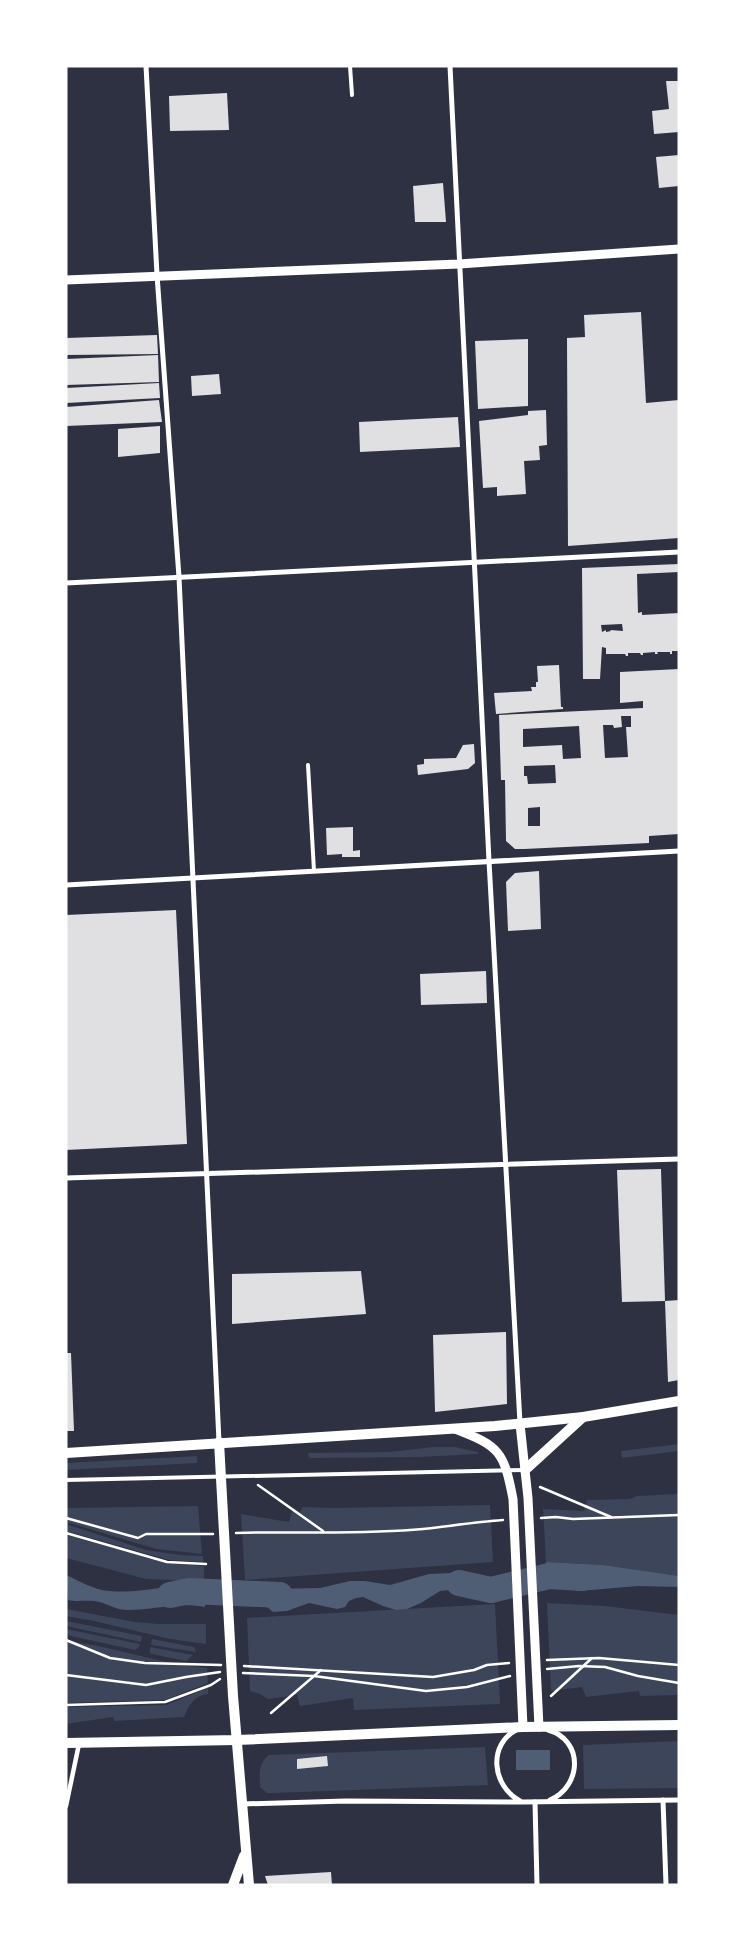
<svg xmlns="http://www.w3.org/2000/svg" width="745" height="1951" viewBox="0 0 745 1951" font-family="Cabin,sans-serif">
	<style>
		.green { fill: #3c4559 }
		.water { fill: #4f5d75 }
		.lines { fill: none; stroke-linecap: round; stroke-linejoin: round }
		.river { stroke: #4f5d75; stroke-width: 26 }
		.building { fill: #e0e0e3; fill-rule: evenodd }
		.path { stroke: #fff; stroke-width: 2.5 }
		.service { stroke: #fff; stroke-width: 4 }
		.pedestrian { stroke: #fff; stroke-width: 4.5 }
		.minor { stroke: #fff; stroke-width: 5 }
		.tertiary { stroke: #fff; stroke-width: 9 }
		.secondary { stroke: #fff; stroke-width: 10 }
	</style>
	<rect width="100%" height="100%" fill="#2d3142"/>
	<g class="green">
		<polygon points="679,1444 679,1451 622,1458 621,1451"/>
		<polygon points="433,1447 455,1447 478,1452 478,1454 419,1457 309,1458 308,1453 390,1452"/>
		<polygon points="197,1456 197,1463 66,1470 66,1463"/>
		<polygon points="679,1494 679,1576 604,1565 546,1562 543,1509 584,1511 587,1500 630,1499 637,1496"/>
		<polygon points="490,1505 493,1562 245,1580 241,1514 289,1522 292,1511 300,1512 303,1507 333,1508"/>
		<polygon points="198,1506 202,1554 156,1549 66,1522 66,1508"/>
		<polygon points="66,1524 146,1550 180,1555 203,1556 203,1562 169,1560 66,1531"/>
		<polygon points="66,1535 168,1563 204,1566 204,1581 146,1579 66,1558"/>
		<polygon points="547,1603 605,1606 679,1615 679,1695 640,1696 639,1691 586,1697 582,1687 551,1691"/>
		<polygon points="495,1604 500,1704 354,1710 353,1698 300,1706 297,1695 268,1699 260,1694 250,1691 247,1618"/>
		<polygon points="66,1609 135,1622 158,1624 206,1624 206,1644 170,1639 94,1621 66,1616"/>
		<polygon points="66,1621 142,1636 141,1642 66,1626"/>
		<polygon points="66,1629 140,1644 139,1647 135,1650 66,1635"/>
		<polygon points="152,1639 194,1647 196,1652 151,1645"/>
		<path d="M66 1641C114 1646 159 1664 207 1668L208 1683 165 1700 66 1703Z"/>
		<polygon points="150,1647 193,1655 186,1661 152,1654 150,1653"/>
		<path d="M208 1688V1694C195 1695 188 1706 184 1717L114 1721 113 1717 66 1724V1707L166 1705Z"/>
		<polygon points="679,1741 679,1788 584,1789 583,1745"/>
		<path d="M485 1747 488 1785 274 1793H267L260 1787C260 1773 257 1765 269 1755Z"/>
	</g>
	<g class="water">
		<polygon points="546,1562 604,1565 679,1576 679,1587 638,1586 579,1591 547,1585"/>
		<polygon points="451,1573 482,1581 494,1578 495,1599 469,1596 451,1590 440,1591 421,1603 407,1609 396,1610 383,1606 363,1597 356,1598 349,1601 345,1607 337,1609 309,1603 287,1611 273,1612 267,1607 246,1604 245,1587 273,1589 320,1588 350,1581 365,1581 390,1585 429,1574"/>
		<path d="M66 1575C80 1581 94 1590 109 1591 141 1594 173 1584 205 1583V1607C179 1602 154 1610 128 1610 115 1610 107 1603 95 1601 85 1600 77 1602 68 1600Z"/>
		<rect x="516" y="1750" width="34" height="20"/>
	</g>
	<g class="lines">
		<g class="river">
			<polyline points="459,1583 491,1590 549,1576 582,1578"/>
			<polyline points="170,1595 189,1591 280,1595"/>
		</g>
	</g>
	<g class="building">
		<polygon points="666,81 679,81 679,132 654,134 652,111 669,109"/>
		<polygon points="227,93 229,130 170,131 169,96"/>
		<polygon points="679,155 679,186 659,188 656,157"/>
		<polygon points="443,183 446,222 415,222 413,186"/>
		<polygon points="641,312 646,403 679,400 679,538 568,546 567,338 585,337 584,315"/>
		<polygon points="157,335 158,354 66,355 66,338"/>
		<polygon points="528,339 528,406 478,409 475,341"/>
		<polygon points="158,355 159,382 66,385 66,359"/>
		<polygon points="219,374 221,394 192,396 191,376"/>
		<polygon points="159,383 160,398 66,403 66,388"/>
		<polygon points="159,400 162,422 66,426 66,407"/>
		<polygon points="546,410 547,445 539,446 540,460 524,461 526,494 497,496 497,487 483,488 479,421 528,415 528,411"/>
		<polygon points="458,417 460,447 360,452 359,422"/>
		<polygon points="160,426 160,453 118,457 118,429"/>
		<path d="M679 564V572L637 574 638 613 642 612V615L679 613V651H672V654H670V652H657L658 654H655V652L643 653V655H641L640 653H628V656H626L625 654H606V648L602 647 600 679H583L582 568ZM622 624 623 631 610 630 611 631 606 632V630L602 632 601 625Z"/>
		<polygon points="559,665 561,707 563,707 563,709 496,714 494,693 532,691 531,687 536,687 536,682 538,682 537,666"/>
		<path d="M679 669V834L649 836V843L524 849H515L506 841 505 780H501L499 715 643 708V701L620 703V672ZM621 716H631V727H626L628 757 605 758 603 725H613L614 728 622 727ZM579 726 581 758 563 759 562 745 523 747V729ZM555 765 556 783 528 784 527 776H524V766ZM540 807V826H528V808Z"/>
		<polygon points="474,744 475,763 468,769 418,775 417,765 424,764 424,759 456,758 463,745"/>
		<polygon points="353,827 353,851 360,850 360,857 342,857 342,854 327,855 326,828"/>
		<polygon points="539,871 541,929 508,931 506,882 515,873"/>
		<polygon points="176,910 187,1144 66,1150 66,915"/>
		<polygon points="486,971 487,1003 421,1005 420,974"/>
		<polygon points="661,1169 665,1301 622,1302 617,1170"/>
		<polygon points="361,1271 366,1314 232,1324 232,1274"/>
		<polygon points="679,1300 679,1380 668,1382 665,1301"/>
		<polygon points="506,1332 507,1404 435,1412 433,1335"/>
		<polygon points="66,1353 71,1353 74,1431 66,1431"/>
		<polygon points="327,1756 328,1766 297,1769 297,1759"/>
		<polygon points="331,1872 332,1885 268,1885 265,1876"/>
	</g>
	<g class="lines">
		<g class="path">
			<polyline points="258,1485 323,1531"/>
			<polyline points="540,1487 611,1517"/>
			<polyline points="66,1518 138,1538 146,1534 213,1534"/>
			<polyline points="541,1518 556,1517 573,1519 679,1515"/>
			<polyline points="66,1533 167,1562 206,1564"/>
			<path d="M236 1533C298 1531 361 1535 423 1529 450 1526 476 1522 503 1520"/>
			<polyline points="66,1640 110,1658 145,1663 221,1665"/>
			<polyline points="547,1660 599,1658 679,1665"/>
			<polyline points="244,1666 433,1677 474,1670 487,1665 509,1663"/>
			<polyline points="547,1669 579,1666 605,1667 638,1676 679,1683"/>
			<polyline points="243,1673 314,1676 426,1691 467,1687 510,1676"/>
			<polyline points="66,1675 146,1685 186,1677 220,1672"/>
			<polyline points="551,1696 592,1658"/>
			<polyline points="66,1705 165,1702 211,1685 220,1679"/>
			<polyline points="271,1713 321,1670"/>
		</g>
		<g class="service">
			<polyline points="350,66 352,95"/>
			<polyline points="308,765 314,871"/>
			<polyline points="66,1480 524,1470"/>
		</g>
		<polyline class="pedestrian" points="66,1806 79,1744"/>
		<g class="minor">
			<polyline points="146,66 157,275 179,577 219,1442"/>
			<polyline points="450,66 489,861 520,1423"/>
			<polyline points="66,583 679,552"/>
			<polyline points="66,885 679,851"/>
			<polyline points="66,1178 679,1159"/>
			<path d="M518 1729C487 1744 492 1786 520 1801"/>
			<path d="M548 1730C584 1740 582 1786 550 1800"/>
			<polyline points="663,1800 666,1885"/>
			<polyline points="535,1802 537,1885"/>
			<polyline points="243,1804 346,1801 523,1802 679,1800"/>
		</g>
		<g class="tertiary">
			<polyline points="66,280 459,264 679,249"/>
			<polyline points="520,1424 528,1498 539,1727"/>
			<path d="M455 1429C500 1446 504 1452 513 1499L523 1727"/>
		</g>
		<g class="secondary">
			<polyline points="219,1442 233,1696 249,1885"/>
			<polyline points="66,1453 495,1426 583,1417 679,1401"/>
			<polyline points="525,1470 583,1417"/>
			<polyline points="66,1743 237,1740 523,1727 679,1725"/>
			<polyline points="233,1885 244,1856"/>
		</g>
	</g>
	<rect width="745" height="1951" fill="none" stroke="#ffffff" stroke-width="135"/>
</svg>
